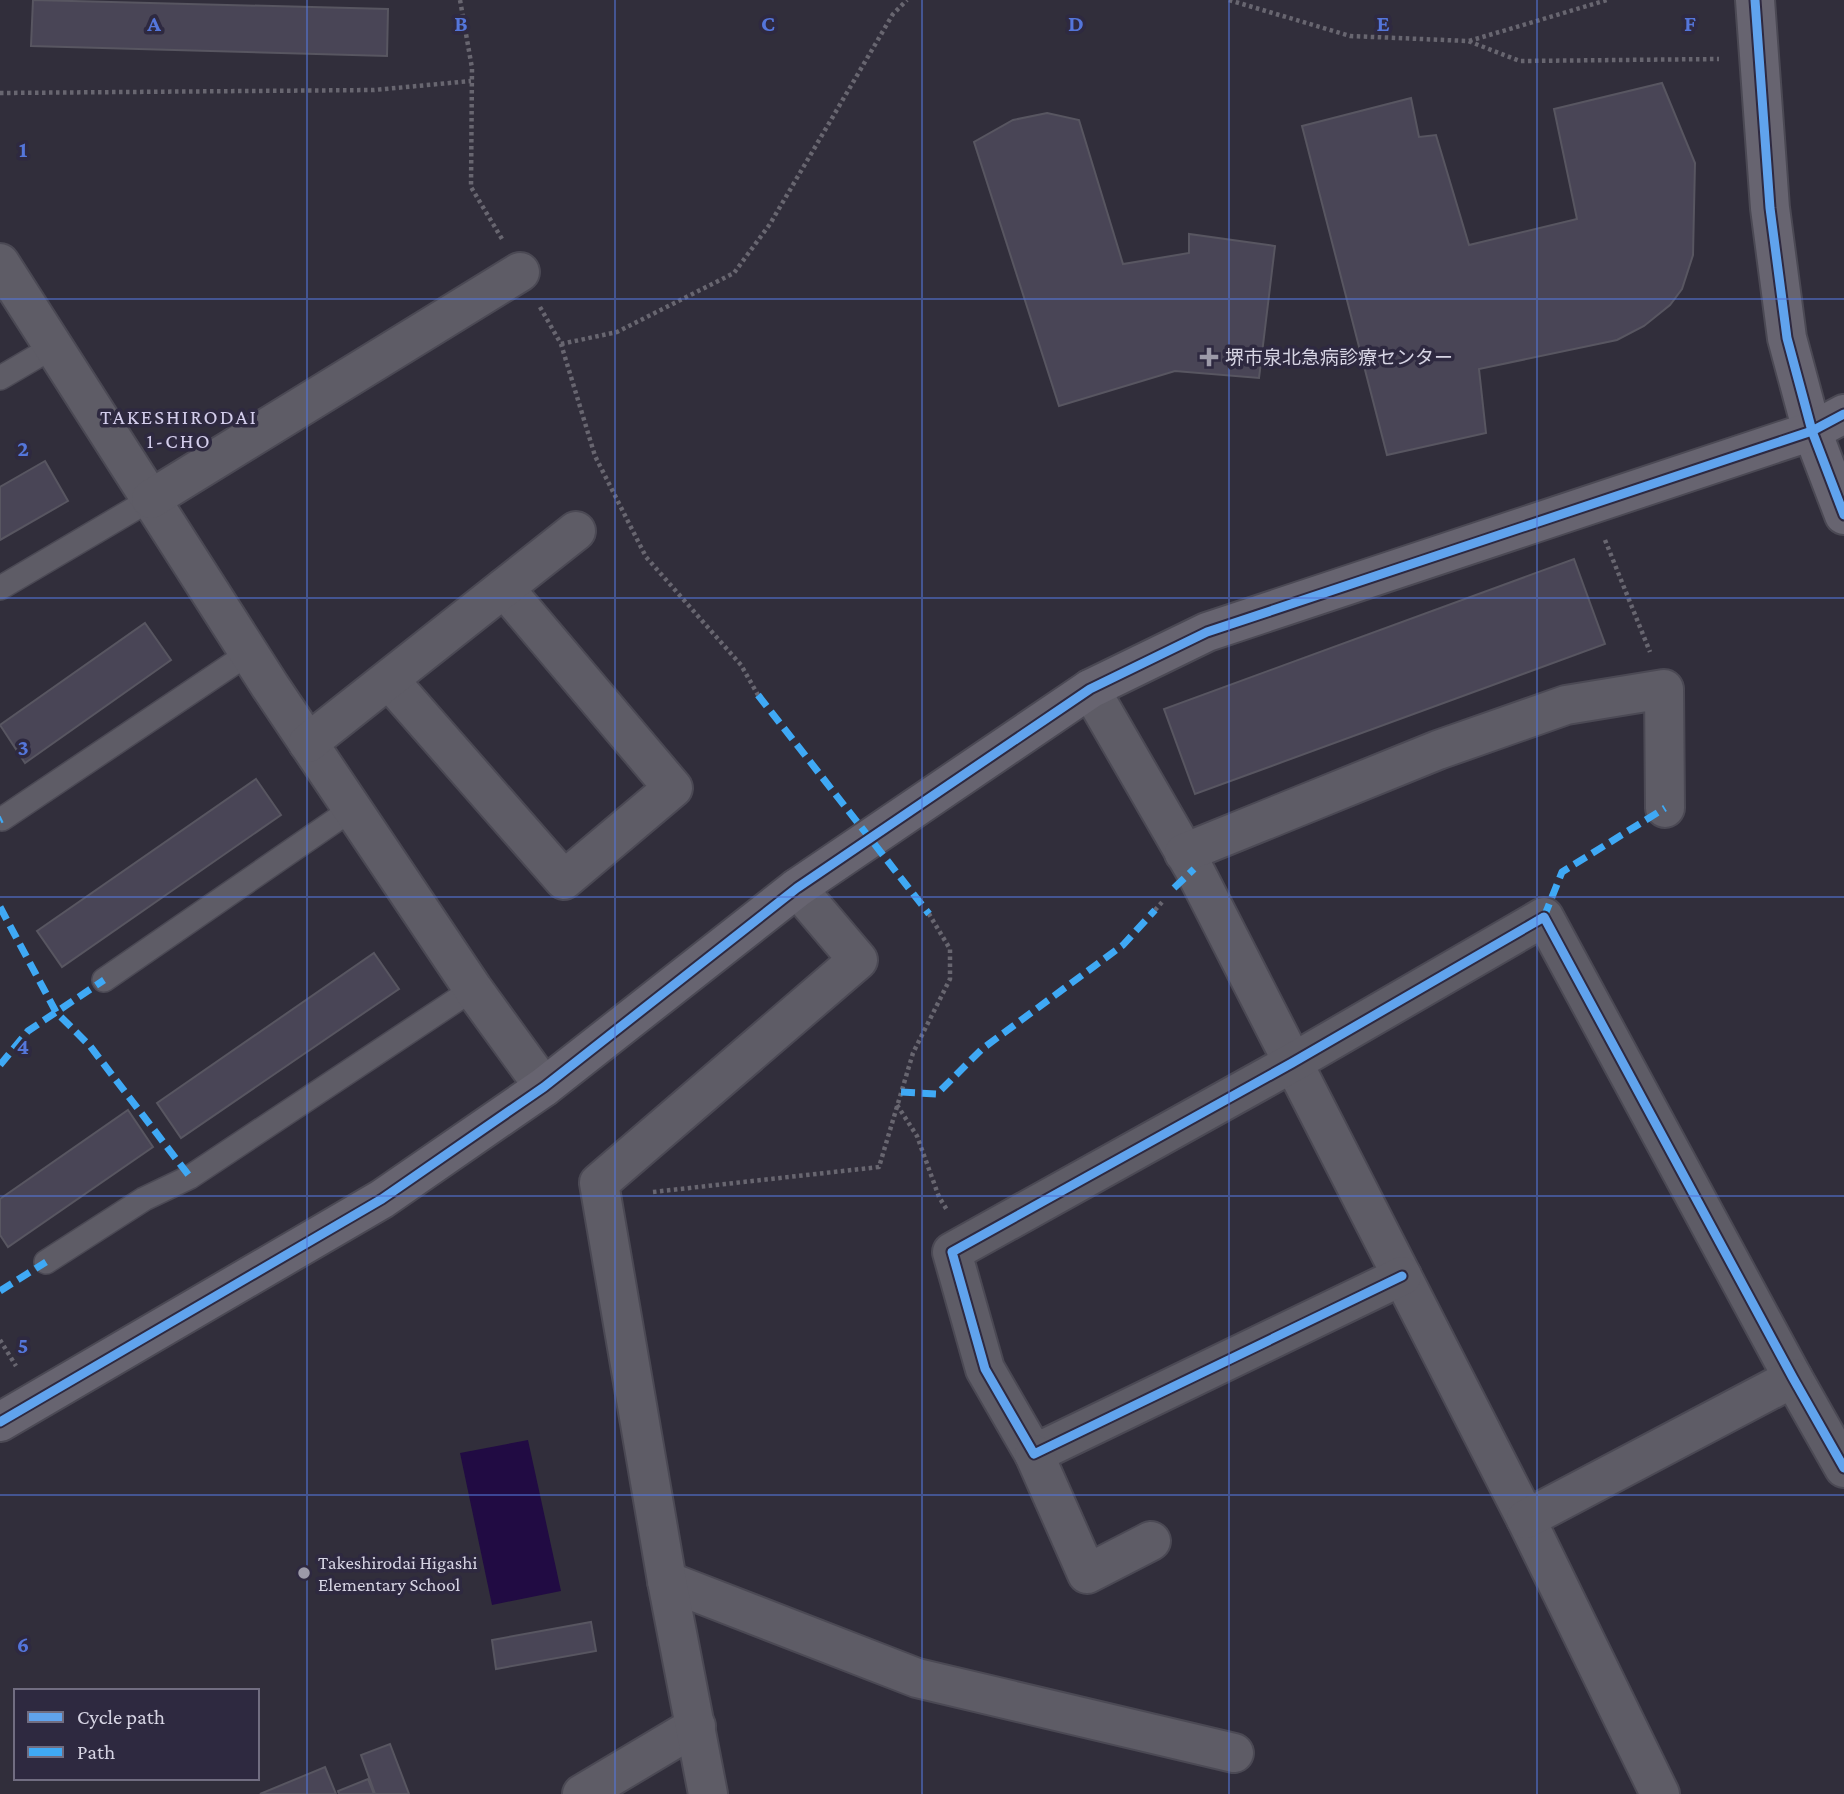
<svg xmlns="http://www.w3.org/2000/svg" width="1844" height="1794" viewBox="0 0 1844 1794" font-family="'Crimson Pro','Noto Sans JP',serif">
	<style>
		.water { fill: #210b43 }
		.building { fill: #494556; stroke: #585661; stroke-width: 2 }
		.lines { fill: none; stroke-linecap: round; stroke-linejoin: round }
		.lane-casing { stroke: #4b4954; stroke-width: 26 }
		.street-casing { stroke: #4b4954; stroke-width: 42 }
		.secondary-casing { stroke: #4b4954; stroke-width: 42 }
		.path { stroke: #686670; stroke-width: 4.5; stroke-dasharray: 3.5 3.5; stroke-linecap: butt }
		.lane { stroke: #5e5c66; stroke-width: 23 }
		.street { stroke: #5e5c66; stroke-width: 38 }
		.secondary { stroke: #676470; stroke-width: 38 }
		.quiet { stroke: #3fa9f5; stroke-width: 7; stroke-dasharray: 14 7; stroke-linecap: butt }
		.cycleway-casing { stroke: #2e2940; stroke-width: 13 }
		.cycleway { stroke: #60a3ed; stroke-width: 9 }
		.grid { fill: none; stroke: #5476db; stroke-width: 2; stroke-opacity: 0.55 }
		.poi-dot { fill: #9c9aa8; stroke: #2e2940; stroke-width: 2.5 }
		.labels { text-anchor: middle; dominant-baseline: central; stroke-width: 7; stroke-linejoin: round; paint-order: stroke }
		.poi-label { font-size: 19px; fill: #d6d4e3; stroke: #2e2940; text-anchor: start }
		.neighbourhood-label { font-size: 21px; letter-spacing: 2px; fill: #d4ceec; stroke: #2e2940 }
		.grid-label { font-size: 23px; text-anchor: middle; font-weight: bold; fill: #5476db; stroke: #2e2940; stroke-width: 7; stroke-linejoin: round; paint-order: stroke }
	</style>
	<rect width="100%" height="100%" fill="#312e3b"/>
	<polygon class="water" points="528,1440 561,1591 492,1605 460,1453"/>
	<g class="building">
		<polygon points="33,0 388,9 387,56 31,46"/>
		<polygon points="1662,83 1695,163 1693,255 1682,289 1670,305 1644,326 1617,340 1479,369 1486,433 1387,455 1302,126 1411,98 1419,137 1436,135 1469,245 1577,219 1554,109"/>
		<polygon points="1047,113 1079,120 1123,264 1189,253 1189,234 1275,246 1259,378 1175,371 1059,406 974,142 1013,120"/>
		<polygon points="45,461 68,501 0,540 0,487"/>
		<polygon points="1574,559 1605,644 1195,794 1164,709"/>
		<polygon points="145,623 171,660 25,763 0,725"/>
		<polygon points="256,779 281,815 62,967 37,931"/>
		<polygon points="374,953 399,989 181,1138 157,1103"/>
		<polygon points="128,1110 153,1147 8,1247 0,1235 0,1199"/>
		<polygon points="591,1622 596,1651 496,1669 492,1640"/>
		<polygon points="390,1744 409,1794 375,1794 361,1755"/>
		<polygon points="325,1767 336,1794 260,1794"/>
		<polygon points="368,1779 374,1794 339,1794 338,1791"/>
	</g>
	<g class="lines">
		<defs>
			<g id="lane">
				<polyline points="0,378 53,347"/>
				<polyline points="0,588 151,499"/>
				<polyline points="2,819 249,653"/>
				<polyline points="104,980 352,809"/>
				<polyline points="46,1262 144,1199 190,1177 473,989"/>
			</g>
			<g id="street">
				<polyline points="0,263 270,686 473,989 544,1087"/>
				<polyline points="151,499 520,272"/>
				<polyline points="389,680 564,880 673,788 504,588"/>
				<polyline points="1090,689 1194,869 1526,1519 1660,1794"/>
				<polyline points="308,743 576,531"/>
				<polyline points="1184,853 1438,750 1566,705 1664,689 1665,808"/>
				<polyline points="1402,1276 1034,1454 985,1369 952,1252 1292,1063 1544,917 1793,1378 1844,1468"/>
				<polyline points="1034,1454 1087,1574 1151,1541"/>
				<polyline points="1526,1519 1793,1378"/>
				<polyline points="667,1581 917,1678 1234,1753"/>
				<polyline points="582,1794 696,1726"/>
				<polyline points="708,1794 667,1581 599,1183 858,960 797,888"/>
			</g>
			<g id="secondary">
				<polyline points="1755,0 1770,208 1787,338 1812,431 1844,515"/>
				<polyline points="0,1422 382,1199 544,1087 797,888 1090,689 1207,632 1812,431 1844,414"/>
			</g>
		</defs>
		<use href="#lane" class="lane-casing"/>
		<use href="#street" class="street-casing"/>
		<use href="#secondary" class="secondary-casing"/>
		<g class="path">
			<polyline points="460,0 472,68 471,187 502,239"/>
			<polyline points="1229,0 1350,36 1468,41 1520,61 1719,59"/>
			<polyline points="1469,41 1607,0"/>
			<polyline points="0,93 374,90 471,81"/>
			<polyline points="540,307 561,344 595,456 646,557 741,665 758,695"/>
			<polyline points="561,344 617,332 734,273 770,224 893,14 907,0"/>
			<polyline points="1605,540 1650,652"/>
			<polyline points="1155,910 1164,900"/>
			<polyline points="897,1105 917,1136 939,1197 947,1210"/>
			<polyline points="653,1192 879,1167 913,1053 950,979 950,949 929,914"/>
			<polyline points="0,1340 16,1366"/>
		</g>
		<use href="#lane" class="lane"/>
		<use href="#street" class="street"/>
		<use href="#secondary" class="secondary"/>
		<g class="quiet">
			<polyline points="758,695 929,914"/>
			<polyline points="0,820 2,819"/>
			<polyline points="1174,888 1194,869"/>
			<polyline points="0,907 56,1012 90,1046 190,1177"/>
			<polyline points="1544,917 1562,872 1665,808"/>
			<polyline points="0,1065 28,1031 104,980"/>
			<polyline points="901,1092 937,1094 982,1049 1123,945 1155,910"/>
			<polyline points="0,1291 46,1262"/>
		</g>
		<defs>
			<g id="cycleway">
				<polyline points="1755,0 1770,208 1787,338 1812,431 1844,515"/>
				<polyline points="1402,1276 1034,1454 985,1369 952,1252 1292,1063 1544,917 1793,1378 1844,1468"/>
				<polyline points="0,1422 382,1199 544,1087 797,888 1090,689 1207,632 1812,431 1844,414"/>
			</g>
		</defs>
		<use href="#cycleway" class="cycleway-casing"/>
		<use href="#cycleway" class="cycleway"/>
	</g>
	<path class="grid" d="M307 0V1794M615 0V1794M922 0V1794M1229 0V1794M1537 0V1794M0 299H1844M0 598H1844M0 897H1844M0 1196H1844M0 1495H1844"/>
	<g class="poi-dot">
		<path d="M1205.5 346.5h7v7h7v7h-7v7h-7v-7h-7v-7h7z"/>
		<circle cx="304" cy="1573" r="7"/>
	</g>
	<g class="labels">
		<g class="poi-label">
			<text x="1225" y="357">堺市泉北急病診療センター</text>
			<text x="318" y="1562">Takeshirodai Higashi<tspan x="318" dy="22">Elementary School</tspan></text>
		</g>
		<g class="neighbourhood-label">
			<text x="179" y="417">TAKESHIRODAI<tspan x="179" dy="24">1-CHO</tspan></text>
		</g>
	</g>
	<g class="grid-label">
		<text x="154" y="31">A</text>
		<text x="461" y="31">B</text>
		<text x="768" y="31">C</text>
		<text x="1076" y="31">D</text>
		<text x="1383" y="31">E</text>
		<text x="1690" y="31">F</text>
		<text x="23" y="157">1</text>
		<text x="23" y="456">2</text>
		<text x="23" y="755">3</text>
		<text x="23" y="1054">4</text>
		<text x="23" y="1353">5</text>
		<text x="23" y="1652">6</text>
	</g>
	<rect x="14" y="1689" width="245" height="91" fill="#2e2940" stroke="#716d81" stroke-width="2"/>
	<rect x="28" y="1712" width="35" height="10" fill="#60a3ed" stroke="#716d81" stroke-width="2"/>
	<text x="77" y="1724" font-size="21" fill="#d6d4e3">Cycle path</text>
	<rect x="28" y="1747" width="35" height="10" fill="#3fa9f5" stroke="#716d81" stroke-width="2"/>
	<text x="77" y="1759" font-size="21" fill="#d6d4e3">Path</text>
</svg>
